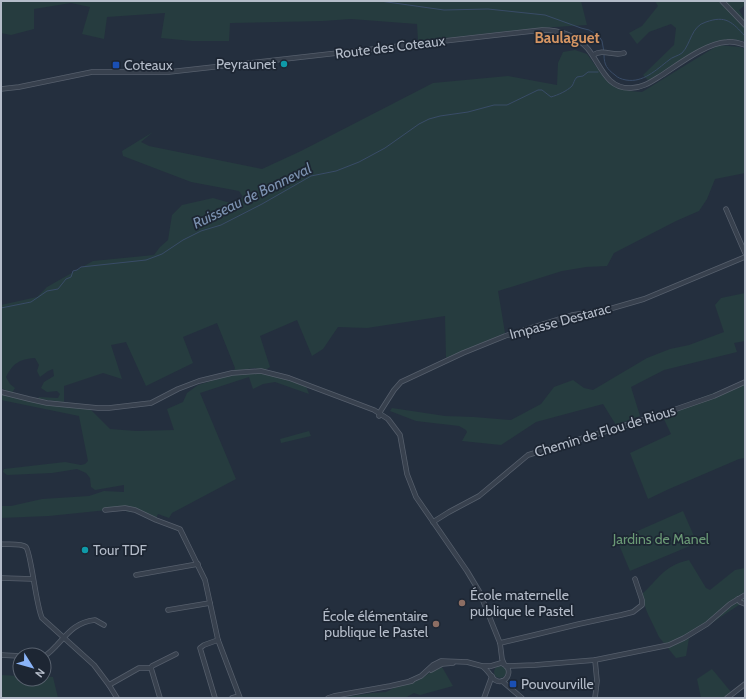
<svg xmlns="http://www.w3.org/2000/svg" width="746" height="699" viewBox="0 0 746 699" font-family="Cabin,sans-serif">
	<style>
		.green { fill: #263c3f }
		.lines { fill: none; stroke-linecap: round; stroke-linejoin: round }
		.stream { stroke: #394c67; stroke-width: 1 }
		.minor-casing { stroke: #565f6c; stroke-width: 5.5 }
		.minor { stroke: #38414e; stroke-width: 4 }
		.culture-dot { fill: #0f9aa8; stroke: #1d2633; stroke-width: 1.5 }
		.transit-dot { fill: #1a4fb4; stroke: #1d2633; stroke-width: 1.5 }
		.education-dot { fill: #8d6e63; stroke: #1d2633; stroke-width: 1.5 }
		.labels { text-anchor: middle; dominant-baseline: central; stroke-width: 3.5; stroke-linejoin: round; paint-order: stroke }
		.street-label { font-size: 14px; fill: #b4bcc9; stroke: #1d2633 }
		.poi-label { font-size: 14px; fill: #b4bcc9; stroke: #1d2633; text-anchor: start }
		.park-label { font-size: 14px; fill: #6b9a76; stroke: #1d2633 }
		.neighbourhood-label { font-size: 15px; font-weight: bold; fill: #d59563; stroke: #1d2633 }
		.water-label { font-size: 15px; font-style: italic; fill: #7c92b1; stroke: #1d2633 }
	</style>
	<rect width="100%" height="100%" fill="#242f3e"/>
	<g class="green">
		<polygon points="1,1 581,1 587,25 539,28 418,41 417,24 351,19 323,21 230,23 229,41 192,41 161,38 165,13 107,17 104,39 82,34 90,7 71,3 34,9 34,29 11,35 1,33"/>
		<polygon points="655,1 745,1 745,5 739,10 745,21 745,41 730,39 711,43 649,81 643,75 674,45 676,28 671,24 649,32 637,44 629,33 642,26 658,6"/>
		<path d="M719 45 740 47 745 49V173L715 179 707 199 699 211 676 221 614 253 607 266 586 267 562 271 498 291 505 333 446 358 445 316 367 328 338 327 323 349 312 356 297 320 260 336 270 367 265 370 254 368 234 371 235 368 217 323 183 337 193 363 146 386 126 342 111 345 122 379 103 373 64 386V402L38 399 39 397 58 398 60 394 57 391 47 392 41 388 44 382 54 376 53 369 48 371 40 377 37 371 39 365 35 358C20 359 13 363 6 377L10 384 15 388 12 393 1 388V305L37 297 47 287 93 261 154 255 160 247 168 240 172 215 182 205 213 198 227 202H234L243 197 239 191 191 182 123 156 122 151 153 132 141 142 149 146 262 169 301 151 433 83 508 76 557 85 558 63 563 52 575 50 587 54 605 79 613 86 630 91 642 92 707 52Z"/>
		<polygon points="745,293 745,341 734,343 737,352 664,370 631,387 640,416 616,425 603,404 536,422 501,445 462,441 467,432 466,430 459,426 416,421 390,411 392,408 445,416 474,417 511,420 541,404 554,387 573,380 584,388 593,390 647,358 670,349 689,345 724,332 715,305 721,298"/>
		<polygon points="258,373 270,374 306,386 309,394 275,382 263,384 253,389 249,377 200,393 236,479 172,513 169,518 158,514 155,520 135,510 130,512 117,509 49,516 1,518 1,506 11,506 42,499 89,496 104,491 124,492 124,485 95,490 91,487 90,478 86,473 77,469 52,473 7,475 3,472 4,469 65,462 81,465 85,464 88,461 79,416 1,400 1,394 33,402 90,409 110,429 136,431 174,430 167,409 183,402 187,393 198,385 234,374"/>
		<polygon points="745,381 745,458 739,459 669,489 648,499 630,453 671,434 661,413"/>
		<polygon points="309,431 311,436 281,443 280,439"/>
		<polygon points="683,511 697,543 630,571 617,540"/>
		<path d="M689 560 706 588 710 590 735 570 745 568V601L689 638 686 656 676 658 659 637 647 612 641 595C659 579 663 566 689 560Z"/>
		<polygon points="440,665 442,667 453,686 420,695 414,693 405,698 339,698 372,693 386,692 394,688 421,679"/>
		<circle cx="500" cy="672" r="6"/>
		<polygon points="712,669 731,692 724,698 701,698 697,679"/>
		<polygon points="1,675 20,676 20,679 44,679 44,676 53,677 58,698 1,698"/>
	</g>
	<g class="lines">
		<g class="stream">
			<polyline points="380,1 444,10 488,9 545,15 581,28 589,30 599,36 602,41 604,52"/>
			<path d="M604 55C604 65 607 69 615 75 618 78 621 79 626 80 643 83 656 70 669 60 672 57 678 56 682 53 691 44 691 26 706 22 726 15 732 22 745 36"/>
			<path d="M1 308 31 302 47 291 58 289 66 279 71 277 73 271 77 270 81 267 146 260 162 254 183 240 201 231 221 225 262 204 311 176 336 171 359 162 385 148 419 124 429 119 440 116 468 112 494 105H507L538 90H542L551 97C558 95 567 91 572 86 574 83 574 80 577 77L583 76 588 72H598"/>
		</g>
		<defs>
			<g id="minor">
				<polyline points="722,1 745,25"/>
				<path d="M593 55C604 48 613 57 624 53"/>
				<path d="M1 89 19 87 92 72H169L542 30C560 30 576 35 588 49 601 65 606 89 631 88 643 88 652 81 662 75 679 64 706 43 727 42 733 41 739 43 745 45"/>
				<polyline points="726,209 745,253"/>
				<polyline points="1,392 29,399 47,403 98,408 109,408 151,403 178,389 199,381 232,373 261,371 289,378 374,410 388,419 400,435 407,474 416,497 467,571 479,591 500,643 502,659 504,664"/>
				<polyline points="379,416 380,412 394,390 401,382 463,353 505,336 572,315 606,310 644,299 745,257"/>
				<polyline points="105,510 125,508 135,510 156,520 180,529 205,580 218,640 240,698"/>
				<polyline points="433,522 449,512 479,496 528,455 659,415 714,396 745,382"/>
				<path d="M1 544C8 545 21 543 26 547 31 552 36 606 42 618L94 665 109 685 117 698"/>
				<polyline points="136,575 198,564"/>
				<polyline points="1,578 33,579"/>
				<polyline points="738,599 740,602 745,604"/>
				<polyline points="168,610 210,603"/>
				<polyline points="500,643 534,635 579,624 621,615 633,612 642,605 642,600 635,579"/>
				<polyline points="1,655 20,656"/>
				<path d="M44 656C49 654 52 650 56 646 68 633 76 622 95 620L104 625"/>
				<polyline points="595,660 597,681 595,698"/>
				<polyline points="506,666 535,665 595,660 669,645 684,638 707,624 730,604 745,595"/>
				<polyline points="151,668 160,698"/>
				<polyline points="151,668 152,666 176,654"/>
				<polyline points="431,670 442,664 453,663"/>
				<path d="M410 681 421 676 433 665 441 661 467 662 482 666H491L501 663C516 668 506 687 495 680 491 677 488 670 482 666"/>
				<polyline points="502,681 522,698"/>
				<polyline points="109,685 139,668 151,668"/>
				<polyline points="215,698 200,648 204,645 218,640"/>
				<polyline points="232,698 239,696"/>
				<polyline points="328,698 334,696 390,686 412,681"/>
				<polyline points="484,698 492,676"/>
				<polyline points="727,698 745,684"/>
			</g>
		</defs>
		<use href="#minor" class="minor-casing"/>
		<use href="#minor" class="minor"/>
	</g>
	<g class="culture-dot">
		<circle cx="284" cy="64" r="4"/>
		<circle cx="85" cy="550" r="4"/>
	</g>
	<g class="transit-dot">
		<rect x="112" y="61" width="8" height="8" rx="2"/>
		<rect x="509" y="680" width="8" height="8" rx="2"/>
	</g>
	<g class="education-dot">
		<circle cx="462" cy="603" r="4"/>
		<circle cx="436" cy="624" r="4"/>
	</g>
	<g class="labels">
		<g class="street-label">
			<text transform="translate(390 47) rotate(-7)">Route des Coteaux</text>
			<text transform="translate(560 321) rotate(-15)">Impasse Destarac</text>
			<text transform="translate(605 431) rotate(-17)">Chemin de Flou de Rious</text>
		</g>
		<g class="poi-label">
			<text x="276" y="64" text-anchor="end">Peyraunet</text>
			<text x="124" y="65">Coteaux</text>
			<text x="93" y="550">Tour TDF</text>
			<text x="470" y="595">École maternelle<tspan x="470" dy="16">publique le Pastel</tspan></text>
			<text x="428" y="616" text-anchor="end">École élémentaire<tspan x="428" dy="16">publique le Pastel</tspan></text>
			<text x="521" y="684">Pouvourville</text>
		</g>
		<g class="park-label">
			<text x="661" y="539">Jardins de Manel</text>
		</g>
		<g class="neighbourhood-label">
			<text x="567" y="38">Baulaguet</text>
		</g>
		<g class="water-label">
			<text transform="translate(252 196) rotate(-26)">Ruisseau de Bonneval</text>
		</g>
	</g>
	<rect width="746" height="699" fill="none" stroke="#b4bcc9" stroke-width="4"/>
	<g transform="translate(32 667) rotate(127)"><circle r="19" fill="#1d2633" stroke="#59626f"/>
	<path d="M0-3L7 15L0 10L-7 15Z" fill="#8ab4f8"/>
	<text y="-6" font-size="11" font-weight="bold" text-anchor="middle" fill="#b4bcc9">N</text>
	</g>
</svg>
